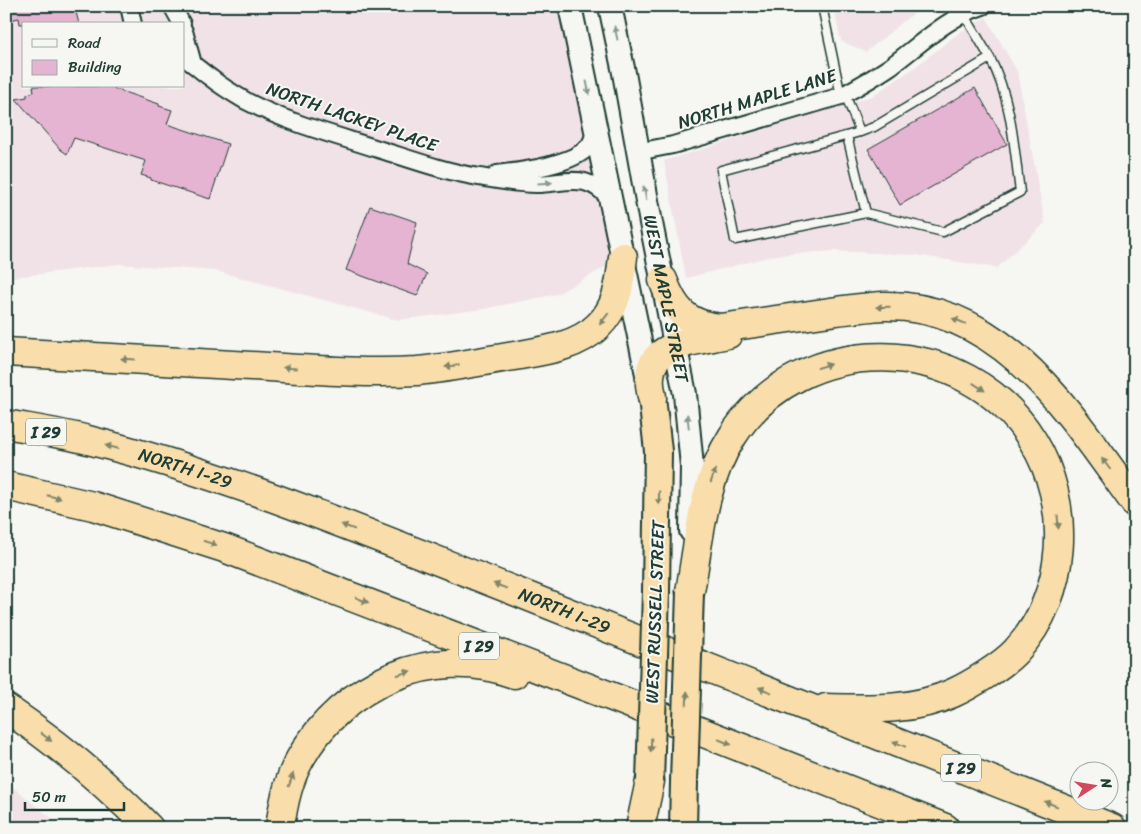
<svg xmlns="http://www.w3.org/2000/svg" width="1141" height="834" viewBox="0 0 1141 834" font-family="Sriracha,sans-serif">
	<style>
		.built { fill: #f1e2e8; fill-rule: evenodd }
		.building { fill: #e5b4d2; stroke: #1f3d34 }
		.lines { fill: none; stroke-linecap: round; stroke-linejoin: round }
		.service-casing { stroke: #1f3d34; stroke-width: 11 }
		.minor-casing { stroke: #1f3d34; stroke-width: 20 }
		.secondary-casing { stroke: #1f3d34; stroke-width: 26 }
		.trunk-casing { stroke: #1f3d34; stroke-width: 30 }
		.motorway-casing { stroke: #1f3d34; stroke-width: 31 }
		.service { stroke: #f6f6f2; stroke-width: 8 }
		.minor { stroke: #f6f6f2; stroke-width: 16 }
		.secondary { stroke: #f6f6f2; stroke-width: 22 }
		.trunk { stroke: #f9deab; stroke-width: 26 }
		.motorway { stroke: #f9deab; stroke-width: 28 }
		.trunk-bridge-casing { stroke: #1f3d34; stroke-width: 30; stroke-linecap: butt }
		.trunk-bridge { stroke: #f9deab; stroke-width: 26 }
		.oneway { fill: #8a9a93 }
		.oneway2 { fill: #81856a }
		.labels { text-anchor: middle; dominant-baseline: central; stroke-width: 4; stroke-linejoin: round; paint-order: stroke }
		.shield { fill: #f6f6f2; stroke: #60746d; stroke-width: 1 }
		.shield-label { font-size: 16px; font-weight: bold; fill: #1f3d34 }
		.street-label { font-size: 18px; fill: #1f3d34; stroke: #f6f6f2 }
	</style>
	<rect width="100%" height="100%" fill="#f6f6f2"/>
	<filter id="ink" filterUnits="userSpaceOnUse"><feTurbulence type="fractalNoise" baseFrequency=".02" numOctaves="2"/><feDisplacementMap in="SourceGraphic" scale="10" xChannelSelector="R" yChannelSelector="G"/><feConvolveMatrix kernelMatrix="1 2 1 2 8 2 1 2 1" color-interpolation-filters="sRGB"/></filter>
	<g filter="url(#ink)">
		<g class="built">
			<path d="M6 6H570L623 257 557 294 483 309 398 320 216 271 118 264 6 278ZM24 24H184V86H24Z"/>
			<polygon points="833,6 925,6 906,19 866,52 841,41"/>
			<polygon points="986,17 1017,71 1045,223 997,268 916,255 835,251 776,255 686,278 664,161 872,96 914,68 960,32"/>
			<polygon points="6,782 64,828 6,828"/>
		</g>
		<g class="building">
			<polygon points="6,6 73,6 74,12 76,12 79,24 20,24 19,18 6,21"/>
			<polygon points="33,86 112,86 115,89 159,104 159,106 172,110 167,124 228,144 210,199 151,180 151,178 141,175 146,161 74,138 67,154 60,149 16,99 27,97 27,94 34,92"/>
			<polygon points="975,88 1007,144 900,205 868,149"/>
			<polygon points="370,206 417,222 407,264 427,274 417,296 346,270"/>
		</g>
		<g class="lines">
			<defs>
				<g id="service">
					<polyline points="822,6 841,96"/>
					<polyline points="845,94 860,132 874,127 990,58 964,14"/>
					<path d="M860 132 721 170 735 240 866 213 943 232 1020 192C1014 147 1012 100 990 58"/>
					<polyline points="847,136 866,213"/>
				</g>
				<g id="minor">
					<polyline points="129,6 133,24"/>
					<polyline points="172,6 182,24"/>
					<polyline points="184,31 193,64"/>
					<path d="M184 58C194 64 201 71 211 78 222 87 234 94 246 101 288 123 335 135 381 150 413 160 446 172 479 177 498 180 517 184 536 184 569 183 586 171 612 201"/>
					<path d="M637 152 673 145 841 96C859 86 875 77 891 66 921 44 946 18 983 6"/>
					<path d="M497 174C521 171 573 165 589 146 593 141 594 134 596 128"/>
				</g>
				<g id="secondary">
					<polyline points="570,6 649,384"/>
					<path id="s1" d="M610 6 624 73 651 223 685 394 692 466 691 531"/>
				</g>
				<g id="trunk">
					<polyline points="652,397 658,451 656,592"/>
					<polyline points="683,828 684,782"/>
				</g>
				<g id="motorway">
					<path d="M663 280C674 310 687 325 721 328 760 322 798 317 837 311 853 309 867 307 883 306 1004 303 1072 417 1135 503"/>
					<path d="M6 352C88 357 170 361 251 366 306 369 362 374 417 371 450 368 482 361 514 356 542 351 577 347 598 326 618 307 620 282 623 257"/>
					<path d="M652 397C651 391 649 384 650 377 650 342 702 340 728 334"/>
					<path id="s2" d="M6 424C33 429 61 433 88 440 235 477 376 537 517 592 716 670 914 750 1112 828"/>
					<polyline points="6,486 93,506 224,548 623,701 945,828"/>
					<path d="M690 592C699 540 703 482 732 437 801 328 967 332 1033 441 1072 504 1068 595 1016 651 1003 665 971 685 953 693 914 711 869 709 826 708"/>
					<path d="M6 708C57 743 106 783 149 828"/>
					<path d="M280 828C283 804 288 780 300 759 341 685 433 643 514 674"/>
					<polyline points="640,828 650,781"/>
				</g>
			</defs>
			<use href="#service" class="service-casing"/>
			<use href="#minor" class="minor-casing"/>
			<use href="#secondary" class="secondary-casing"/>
			<use href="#trunk" class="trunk-casing"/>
			<use href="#motorway" class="motorway-casing"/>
			<use href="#service" class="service"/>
			<use href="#minor" class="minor"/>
			<use href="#secondary" class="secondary"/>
			<use href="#trunk" class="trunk"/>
			<use href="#motorway" class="motorway"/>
			<defs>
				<g id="trunk-bridge">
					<polyline points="650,781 656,592"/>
					<polyline points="684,782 690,592"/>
				</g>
			</defs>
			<use href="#trunk-bridge" class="trunk-bridge-casing"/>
			<use href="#trunk-bridge" class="trunk-bridge"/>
		</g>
		<defs><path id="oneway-solid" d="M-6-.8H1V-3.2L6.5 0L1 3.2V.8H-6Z" transform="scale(1.25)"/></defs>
		<g class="oneway">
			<use href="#oneway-solid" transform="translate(616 33) rotate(-102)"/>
			<use href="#oneway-solid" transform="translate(588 88) rotate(78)"/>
			<use href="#oneway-solid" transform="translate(545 183) rotate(-4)"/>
			<use href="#oneway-solid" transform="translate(645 193) rotate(-101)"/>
			<use href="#oneway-solid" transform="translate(688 421) rotate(-97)"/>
		</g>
		<g class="oneway2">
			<use href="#oneway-solid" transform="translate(883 307) rotate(179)"/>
			<use href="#oneway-solid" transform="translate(604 319) rotate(128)"/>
			<use href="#oneway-solid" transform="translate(959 321) rotate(-158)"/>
			<use href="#oneway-solid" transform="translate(128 359) rotate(-177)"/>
			<use href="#oneway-solid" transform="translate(452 366) rotate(171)"/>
			<use href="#oneway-solid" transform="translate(824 366) rotate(-18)"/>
			<use href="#oneway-solid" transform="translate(290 368) rotate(-177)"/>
			<use href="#oneway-solid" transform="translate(979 387) rotate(33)"/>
			<use href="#oneway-solid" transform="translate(112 447) rotate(-165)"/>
			<use href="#oneway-solid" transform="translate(1106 464) rotate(-127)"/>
			<use href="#oneway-solid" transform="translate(713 476) rotate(-71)"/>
			<use href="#oneway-solid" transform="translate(54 497) rotate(14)"/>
			<use href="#oneway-solid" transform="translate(659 498) rotate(91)"/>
			<use href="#oneway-solid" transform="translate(1058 522) rotate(86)"/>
			<use href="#oneway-solid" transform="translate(348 527) rotate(-159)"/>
			<use href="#oneway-solid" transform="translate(210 543) rotate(18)"/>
			<use href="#oneway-solid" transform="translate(500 586) rotate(-159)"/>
			<use href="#oneway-solid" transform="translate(362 600) rotate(22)"/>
			<use href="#oneway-solid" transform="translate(404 673) rotate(-18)"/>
			<use href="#oneway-solid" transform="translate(765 690) rotate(-159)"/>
			<use href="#oneway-solid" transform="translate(687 698) rotate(-88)"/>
			<use href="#oneway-solid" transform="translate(46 737) rotate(38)"/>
			<use href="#oneway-solid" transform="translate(725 742) rotate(22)"/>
			<use href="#oneway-solid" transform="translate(899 744) rotate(-158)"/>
			<use href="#oneway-solid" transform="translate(651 745) rotate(92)"/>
			<use href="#oneway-solid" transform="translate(291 780) rotate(-70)"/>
			<use href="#oneway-solid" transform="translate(1051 804) rotate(-159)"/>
		</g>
	</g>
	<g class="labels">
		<g class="shield">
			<rect x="26" y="418.5" width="40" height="27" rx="4"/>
			<rect x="459" y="632.5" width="40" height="27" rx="4"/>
			<rect x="941" y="754.5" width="40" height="27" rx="4"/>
		</g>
		<g class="shield-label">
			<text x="46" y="432">I 29</text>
			<text x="479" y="646">I 29</text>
			<text x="961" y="768">I 29</text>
		</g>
		<g class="street-label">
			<text transform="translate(757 99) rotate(-17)">NORTH MAPLE LANE</text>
			<text transform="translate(352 117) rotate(19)">NORTH LACKEY PLACE</text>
			<text stroke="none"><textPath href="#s1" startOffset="298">WEST MAPLE STREET</textPath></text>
			<text stroke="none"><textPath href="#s2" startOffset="185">NORTH I-29</textPath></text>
			<text stroke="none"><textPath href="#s2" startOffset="590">NORTH I-29</textPath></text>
			<text transform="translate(655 612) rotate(-88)">WEST RUSSELL STREET</text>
		</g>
	</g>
	<rect width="1141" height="834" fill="none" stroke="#f6f6f2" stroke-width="25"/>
	<rect x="12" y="12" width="1116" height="809" fill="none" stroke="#1f3d34" stroke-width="2" filter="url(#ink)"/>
	<rect x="22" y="22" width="162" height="65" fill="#f6f6f2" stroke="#a0aca6"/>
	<rect x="32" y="39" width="25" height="8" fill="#f6f6f2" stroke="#a0aca6"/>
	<text x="68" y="48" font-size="15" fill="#1f3d34">Road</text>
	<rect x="32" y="60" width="25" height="15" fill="#e5b4d2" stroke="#a0aca6"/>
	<text x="68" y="72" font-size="15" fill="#1f3d34">Building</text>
	<g transform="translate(1094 786) rotate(78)"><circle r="24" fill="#f6f6f2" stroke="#a0aca6"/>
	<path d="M0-4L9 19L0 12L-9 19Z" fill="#d1495b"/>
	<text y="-8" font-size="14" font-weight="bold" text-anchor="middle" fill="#1f3d34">N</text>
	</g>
	<path d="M25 802v8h99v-8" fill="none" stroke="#1f3d34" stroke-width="2.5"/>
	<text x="32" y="802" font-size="15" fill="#1f3d34" stroke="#f6f6f2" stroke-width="4" paint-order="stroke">50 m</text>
</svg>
